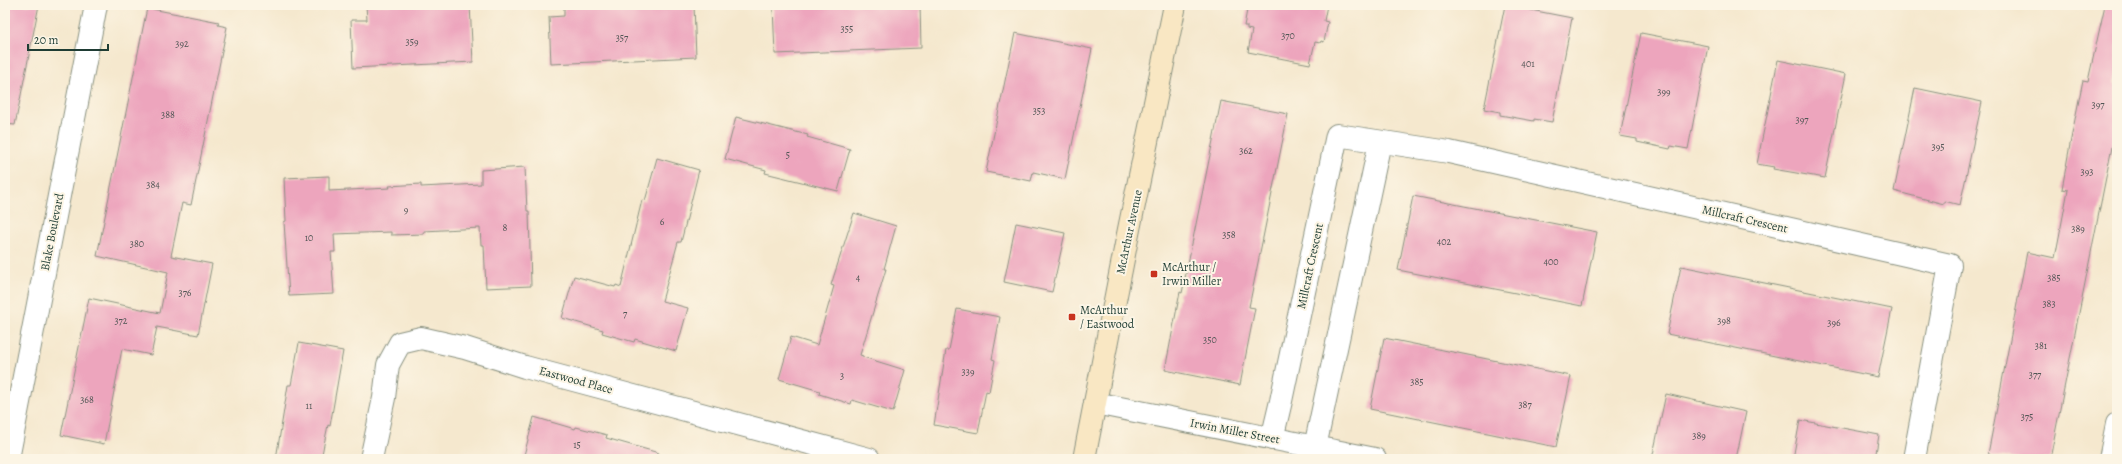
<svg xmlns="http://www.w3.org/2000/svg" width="2122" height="464" viewBox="0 0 2122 464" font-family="Alegreya,serif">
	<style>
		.building { fill: #eda5bd }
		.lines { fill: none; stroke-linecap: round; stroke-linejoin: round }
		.minor-casing { stroke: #8a9281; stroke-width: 24 }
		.secondary-casing { stroke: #8a9281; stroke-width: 24 }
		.minor { stroke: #fff; stroke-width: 22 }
		.secondary { stroke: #f9e7c3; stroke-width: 22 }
		.poi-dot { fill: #c8321e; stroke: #fcf5e5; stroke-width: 1.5 }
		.labels { text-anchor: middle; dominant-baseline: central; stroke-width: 4; stroke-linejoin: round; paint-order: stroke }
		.number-label { font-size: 10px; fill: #525756 }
		.street-label { font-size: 12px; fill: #1f3d34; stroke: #fcf5e5 }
		.poi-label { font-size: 12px; fill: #1f3d34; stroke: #fcf5e5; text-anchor: start }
	</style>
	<rect width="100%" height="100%" fill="#fcf5e5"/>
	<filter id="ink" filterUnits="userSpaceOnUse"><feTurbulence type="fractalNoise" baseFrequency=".025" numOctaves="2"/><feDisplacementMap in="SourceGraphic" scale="8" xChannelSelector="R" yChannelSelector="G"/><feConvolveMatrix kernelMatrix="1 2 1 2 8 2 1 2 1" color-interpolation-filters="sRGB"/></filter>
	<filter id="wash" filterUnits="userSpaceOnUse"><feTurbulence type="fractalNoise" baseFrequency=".012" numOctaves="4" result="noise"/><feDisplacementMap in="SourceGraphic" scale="16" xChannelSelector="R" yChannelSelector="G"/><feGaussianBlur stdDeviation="0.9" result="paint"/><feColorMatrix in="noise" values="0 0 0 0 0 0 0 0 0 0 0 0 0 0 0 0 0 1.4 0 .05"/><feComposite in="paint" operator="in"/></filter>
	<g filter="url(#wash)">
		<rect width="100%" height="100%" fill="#f5e8ce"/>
		<g id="blocks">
			<g class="building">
				<polygon points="9,5 39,5 15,125 5,124 5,27"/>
				<polygon points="366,5 470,5 473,62 353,68 351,20 367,20"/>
				<polygon points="564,5 694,5 696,57 551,64 549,17 564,16"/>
				<polygon points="788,5 920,5 921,48 775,54 773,7 788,7"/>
				<polygon points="1248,5 1327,5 1324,21 1328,22 1324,42 1321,41 1320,43 1315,42 1310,64 1248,52 1252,30 1247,29 1247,26 1244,26"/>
				<polygon points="1505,5 1572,18 1552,122 1534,119 1534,121 1500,115 1500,112 1484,109"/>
				<polygon points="2105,5 2117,5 2117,73 2114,84 2117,85 2117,122 2050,459 2016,459 1988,454 2027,252 2055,258 2068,190 2062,189 2071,139 2083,80 2088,81"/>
				<polygon points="147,8 219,22 218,25 227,27 191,205 182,203 171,256 212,264 198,335 157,327 151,355 122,349 104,444 61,435 89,298 160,313 168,272 97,256"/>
				<polygon points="1015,33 1092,49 1065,179 1033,172 1031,181 986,172"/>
				<polygon points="1641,33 1708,46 1688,149 1671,146 1670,149 1637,142 1637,139 1620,136"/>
				<polygon points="1778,60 1846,74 1825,178 1773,169 1774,167 1757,164"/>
				<polygon points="1915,88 1982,102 1960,205 1944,201 1944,204 1894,191"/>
				<polygon points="1221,101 1288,114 1249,307 1255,308 1240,385 1165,370 1180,292 1182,293"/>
				<polygon points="736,117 808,135 807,137 850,149 838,191 765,173 766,170 725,159"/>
				<polygon points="657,158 699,170 681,242 678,242 662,301 688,308 676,351 635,339 634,342 602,333 603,330 562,318 574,276 615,287 616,285 621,287 642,200 645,201"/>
				<polygon points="525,167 527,211 529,211 531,286 486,288 484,245 481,245 480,228 424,231 424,234 391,235 391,232 334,234 335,252 331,252 334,294 289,296 284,222 286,221 284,178 329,176 329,191 390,188 389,186 421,184 421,187 481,184 481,170"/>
				<polygon points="1413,196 1597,232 1582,306 1398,270"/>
				<polygon points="854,213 896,226 884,269 886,269 860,355 863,356 863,357 905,370 893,412 852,400 851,404 819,394 820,391 779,379 791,337 817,345 834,286 831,285"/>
				<polygon points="1016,223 1065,233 1052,292 1004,282"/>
				<polygon points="1681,266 1892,309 1878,377 1667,334"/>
				<polygon points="957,309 1000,317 992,359 995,360 989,392 986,391 978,433 934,425 946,350 949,350"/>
				<polygon points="1384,338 1571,376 1556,447 1370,409"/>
				<polygon points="299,343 343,351 330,426 328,425 321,459 276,459 288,385 291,385"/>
				<polygon points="1666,394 1746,412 1736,459 1652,459"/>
				<polygon points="534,417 575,429 576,427 607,435 606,438 659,453 658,459 523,459"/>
				<polygon points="1800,420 1879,435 1875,459 1793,459"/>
			</g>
		</g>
	</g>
	<g filter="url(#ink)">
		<use href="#blocks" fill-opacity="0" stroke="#8a9281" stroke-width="1"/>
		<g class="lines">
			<defs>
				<g id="minor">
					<polyline points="1095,403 1375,459"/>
					<polyline points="1272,439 1281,401 1337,135 1449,152 1950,265 1914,459"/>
					<polyline points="1315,447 1380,142"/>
					<polyline points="8,459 96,5"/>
					<polyline points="371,459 384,398 388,365 400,343 421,338 465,348 525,367 869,459"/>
					<polyline points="2110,459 2117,424"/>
				</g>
				<polyline id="secondary" points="1084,459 1127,239 1175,5"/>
			</defs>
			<use href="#minor" class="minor-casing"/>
			<use href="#secondary" class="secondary-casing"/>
			<use href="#minor" class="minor"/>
			<use href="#secondary" class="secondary"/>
		</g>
	</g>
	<g class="poi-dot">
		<rect x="1150" y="270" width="8" height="8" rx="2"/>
		<rect x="1068" y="313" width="8" height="8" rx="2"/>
	</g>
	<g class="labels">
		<g class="number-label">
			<text x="847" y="28">355</text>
			<text x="1288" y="35">370</text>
			<text x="622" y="37">357</text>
			<text x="412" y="41">359</text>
			<text x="182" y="43">392</text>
			<text x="1528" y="63">401</text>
			<text x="1664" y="91">399</text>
			<text x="2098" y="104">397</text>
			<text x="1039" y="110">353</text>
			<text x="168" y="114">388</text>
			<text x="1802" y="119">397</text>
			<text x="1938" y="146">395</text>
			<text x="1246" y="150">362</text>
			<text x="788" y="154">5</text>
			<text x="2087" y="171">393</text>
			<text x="153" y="184">384</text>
			<text x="406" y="209">9</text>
			<text x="662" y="221">6</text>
			<text x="505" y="227">8</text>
			<text x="2078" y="228">389</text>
			<text x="1229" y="234">358</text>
			<text x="309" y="237">10</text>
			<text x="1444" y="241">402</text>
			<text x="137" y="243">380</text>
			<text x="1551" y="261">400</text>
			<text x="858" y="277">4</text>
			<text x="2054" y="277">385</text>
			<text x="185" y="292">376</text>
			<text x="2049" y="303">383</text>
			<text x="625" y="313">7</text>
			<text x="121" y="320">372</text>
			<text x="1724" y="320">398</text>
			<text x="1834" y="322">396</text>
			<text x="1210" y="339">350</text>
			<text x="2041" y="345">381</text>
			<text x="968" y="371">339</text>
			<text x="2035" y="374">377</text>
			<text x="842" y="375">3</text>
			<text x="1417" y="381">385</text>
			<text x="87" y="399">368</text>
			<text x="1525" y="404">387</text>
			<text x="309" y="405">11</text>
			<text x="2027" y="416">375</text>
			<text x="1699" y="435">389</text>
			<text x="577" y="444">15</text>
		</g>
		<g class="street-label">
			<text transform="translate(1745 219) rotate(13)">Millcraft Crescent</text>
			<text transform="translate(52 232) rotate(-79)">Blake Boulevard</text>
			<text transform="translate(1129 232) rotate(-78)">McArthur Avenue</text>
			<text transform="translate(1310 266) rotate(-78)">Millcraft Crescent</text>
			<text transform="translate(576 380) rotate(15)">Eastwood Place</text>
			<text transform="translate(1235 431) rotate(11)">Irwin Miller Street</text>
		</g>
		<g class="poi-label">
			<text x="1162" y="267">McArthur /<tspan x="1162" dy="14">Irwin Miller</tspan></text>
			<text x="1080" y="310">McArthur<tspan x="1080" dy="14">/ Eastwood</tspan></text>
		</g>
	</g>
	<rect width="2122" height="464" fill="none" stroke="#fcf5e5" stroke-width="20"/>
	<path d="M28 44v6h80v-6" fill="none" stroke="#1f3d34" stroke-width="2"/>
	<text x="34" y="44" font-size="12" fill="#1f3d34" stroke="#fcf5e5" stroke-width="3" paint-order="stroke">20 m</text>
</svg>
